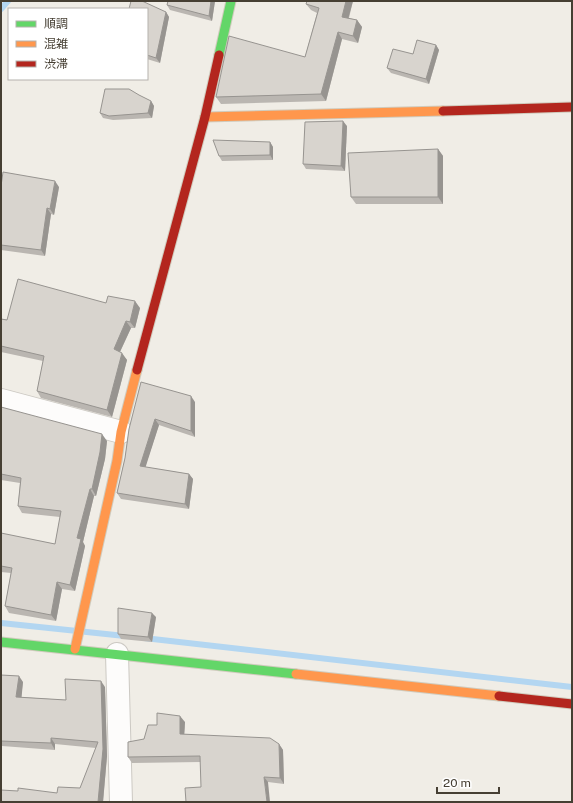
<svg xmlns="http://www.w3.org/2000/svg" width="573" height="803" viewBox="0 0 573 803" font-family="'Public Sans','Noto Sans JP',sans-serif">
	<style>
		.lines { fill: none; stroke-linecap: round; stroke-linejoin: round }
		.stream { stroke: #b3d6f1; stroke-width: 6 }
		.street-casing { stroke: #ccc9c3; stroke-width: 24 }
		.fast-casing { stroke: #d0cbbd; stroke-width: 11 }
		.slow-casing { stroke: #d0cbbd; stroke-width: 11 }
		.jam-casing { stroke: #d0cbbd; stroke-width: 11 }
		.street { stroke: #fdfcfb; stroke-width: 22 }
		.fast { stroke: #63d668; stroke-width: 9 }
		.slow { stroke: #ff974d; stroke-width: 9 }
		.jam { stroke: #b3261e; stroke-width: 9 }
		.wall { fill: #bab6b1 }
		.shaded-wall { fill: #979490 }
		.building { fill: #d8d4ce; stroke: #979490 }
	</style>
	<rect width="100%" height="100%" fill="#f0ede6"/>
	<g class="lines">
		<g class="stream">
			<polyline points="1,9 8,1"/>
			<polyline points="1,623 125,636"/>
			<polyline points="144,638 572,687"/>
		</g>
		<defs>
			<g id="street">
				<polyline points="1,400 121,432"/>
				<polyline points="117,654 121,802"/>
			</g>
			<g id="fast">
				<polyline points="219,55 231,1"/>
				<polyline points="1,642 296,674"/>
			</g>
			<g id="slow">
				<polyline points="205,117 443,111"/>
				<polyline points="75,649 117,461 121,432 137,370"/>
				<polyline points="296,674 499,696"/>
			</g>
			<g id="jam">
				<polyline points="443,111 572,107"/>
				<polyline points="137,370 205,117 219,55"/>
				<polyline points="499,696 572,704"/>
			</g>
		</defs>
		<use href="#street" class="street-casing"/>
		<use href="#fast" class="fast-casing"/>
		<use href="#slow" class="slow-casing"/>
		<use href="#jam" class="jam-casing"/>
		<use href="#street" class="street"/>
		<use href="#fast" class="fast"/>
		<use href="#slow" class="slow"/>
		<use href="#jam" class="jam"/>
	</g>
	<g class="wall">
		<polygon points="168,1 215,1 212,21 170,10 167,5"/>
		<polygon points="353,1 349,18 357,20 362,27 358,43 342,39 326,101 221,104 216,97 305,57 317,13 311,10 306,4"/>
		<polygon points="147,9 166,12 169,17 160,63 147,59"/>
		<polygon points="436,45 439,50 429,84 391,73 387,68 413,54"/>
		<polygon points="151,101 154,106 152,118 113,120 103,118 100,113"/>
		<polygon points="347,126 345,171 306,169 303,164"/>
		<polygon points="270,142 273,147 273,160 222,161 219,156"/>
		<polygon points="438,149 443,156 443,204 356,204 351,197"/>
		<polygon points="1,186 59,187 54,215 51,214 45,256 1,250"/>
		<polygon points="106,303 140,308 135,328 131,328 120,352 127,360 112,417 41,398 37,391 43,361 1,352 1,319 7,320"/>
		<polygon points="195,402 195,437 159,425 145,467 189,474 193,479 189,509 121,499 117,493 125,458 129,429"/>
		<polygon points="1,407 107,441 105,459 96,496 94,496 83,542 85,546 75,591 62,589 56,621 9,613 5,606 11,573 1,572 1,534 55,544 60,517 22,513 18,506 20,483 1,480"/>
		<polygon points="156,617 152,642 121,639 118,634"/>
		<polygon points="1,675 23,682 21,697 66,700 105,687 107,756 103,802 18,791 57,793 80,788 96,748 55,744 55,750 2,746 1,745"/>
		<polygon points="185,722 184,734 279,744 283,750 284,784 268,782 201,787 201,762 132,763 128,757 157,725"/>
	</g>
	<g class="shaded-wall">
		<polygon points="211,1 215,1 212,21 209,16"/>
		<polygon points="346,1 353,1 347,23 342,17"/>
		<polygon points="166,12 169,17 160,63 156,58"/>
		<polygon points="357,20 362,27 358,43 353,36"/>
		<polygon points="338,32 342,39 326,101 321,94"/>
		<polygon points="436,45 439,50 429,84 426,79"/>
		<polygon points="151,101 154,106 152,118 148,113"/>
		<polygon points="343,121 347,126 345,171 341,166"/>
		<polygon points="270,142 273,147 273,160 270,155"/>
		<polygon points="438,149 443,156 443,204 438,197"/>
		<polygon points="55,181 59,187 54,215 50,209"/>
		<polygon points="47,208 51,214 45,256 41,250"/>
		<polygon points="135,301 140,308 135,328 130,322"/>
		<polygon points="126,321 131,328 118,356 114,349"/>
		<polygon points="122,353 127,360 112,417 107,410"/>
		<polygon points="191,396 195,402 195,437 191,431"/>
		<polygon points="155,419 159,425 144,472 140,466"/>
		<polygon points="102,434 107,441 105,459 96,496 92,489"/>
		<polygon points="189,474 193,479 189,509 185,504"/>
		<polygon points="90,489 94,496 83,542 85,546 75,591 70,585 77,538"/>
		<polygon points="57,582 62,589 56,621 51,615"/>
		<polygon points="152,613 156,617 152,642 148,637"/>
		<polygon points="19,676 23,682 21,703 16,697"/>
		<polygon points="101,681 105,687 107,756 103,802 98,802"/>
		<polygon points="180,716 185,722 184,740 180,734"/>
		<polygon points="51,738 55,744 55,750 51,743"/>
		<polygon points="279,744 283,750 284,784 280,778"/>
		<polygon points="264,777 268,782 270,802 267,802"/>
	</g>
	<g class="building">
		<polygon points="131,1 142,1 166,12 156,58 147,55 147,9 129,9"/>
		<polygon points="168,1 211,1 209,16 167,5"/>
		<polygon points="307,1 346,1 342,17 357,20 353,36 338,32 321,94 216,97 229,36 305,57 319,8 306,4"/>
		<polygon points="417,40 436,45 426,79 387,68 393,49 413,54"/>
		<polygon points="105,89 129,89 139,95 151,101 148,113 109,116 100,113"/>
		<polygon points="343,121 341,166 303,164 305,122"/>
		<polygon points="213,140 270,142 270,155 219,156"/>
		<polygon points="438,149 438,197 351,197 348,153"/>
		<polygon points="3,172 55,181 50,209 47,208 41,250 1,245 1,186"/>
		<polygon points="18,279 106,303 108,296 135,301 130,322 126,321 114,349 122,353 107,410 37,391 44,356 1,346 1,319 7,320"/>
		<polygon points="141,382 191,396 191,431 155,419 140,466 189,474 185,504 117,493 125,458 129,429"/>
		<polygon points="1,407 102,434 100,452 92,489 90,489 77,538 81,539 70,585 57,582 51,615 5,606 12,568 1,566 1,533 55,544 61,511 18,506 21,478 1,474"/>
		<polygon points="118,608 152,613 148,637 118,634"/>
		<polygon points="1,675 19,676 16,697 66,700 65,679 101,681 103,749 98,802 1,802 1,790 18,791 18,788 57,793 58,787 80,788 98,742 51,738 51,743 1,741"/>
		<polygon points="157,713 180,716 180,734 270,738 279,744 280,778 264,777 267,802 186,802 185,788 201,787 200,756 128,757 128,742 144,739 148,725 157,725"/>
	</g>
	<rect width="573" height="803" fill="none" stroke="#463f33" stroke-width="4"/>
	<rect x="8" y="8" width="140" height="72" fill="#ffffff" stroke="#b5b2ad"/>
	<rect x="16" y="21" width="20" height="6" fill="#63d668" stroke="#b5b2ad"/>
	<text x="44" y="28" font-size="12" fill="#463f33">順調</text>
	<rect x="16" y="41" width="20" height="6" fill="#ff974d" stroke="#b5b2ad"/>
	<text x="44" y="48" font-size="12" fill="#463f33">混雑</text>
	<rect x="16" y="61" width="20" height="6" fill="#b3261e" stroke="#b5b2ad"/>
	<text x="44" y="68" font-size="12" fill="#463f33">渋滞</text>
	<path d="M437 787v6h62v-6" fill="none" stroke="#463f33" stroke-width="2"/>
	<text x="443" y="787" font-size="12" fill="#463f33" stroke="#ffffff" stroke-width="3" paint-order="stroke">20 m</text>
</svg>
